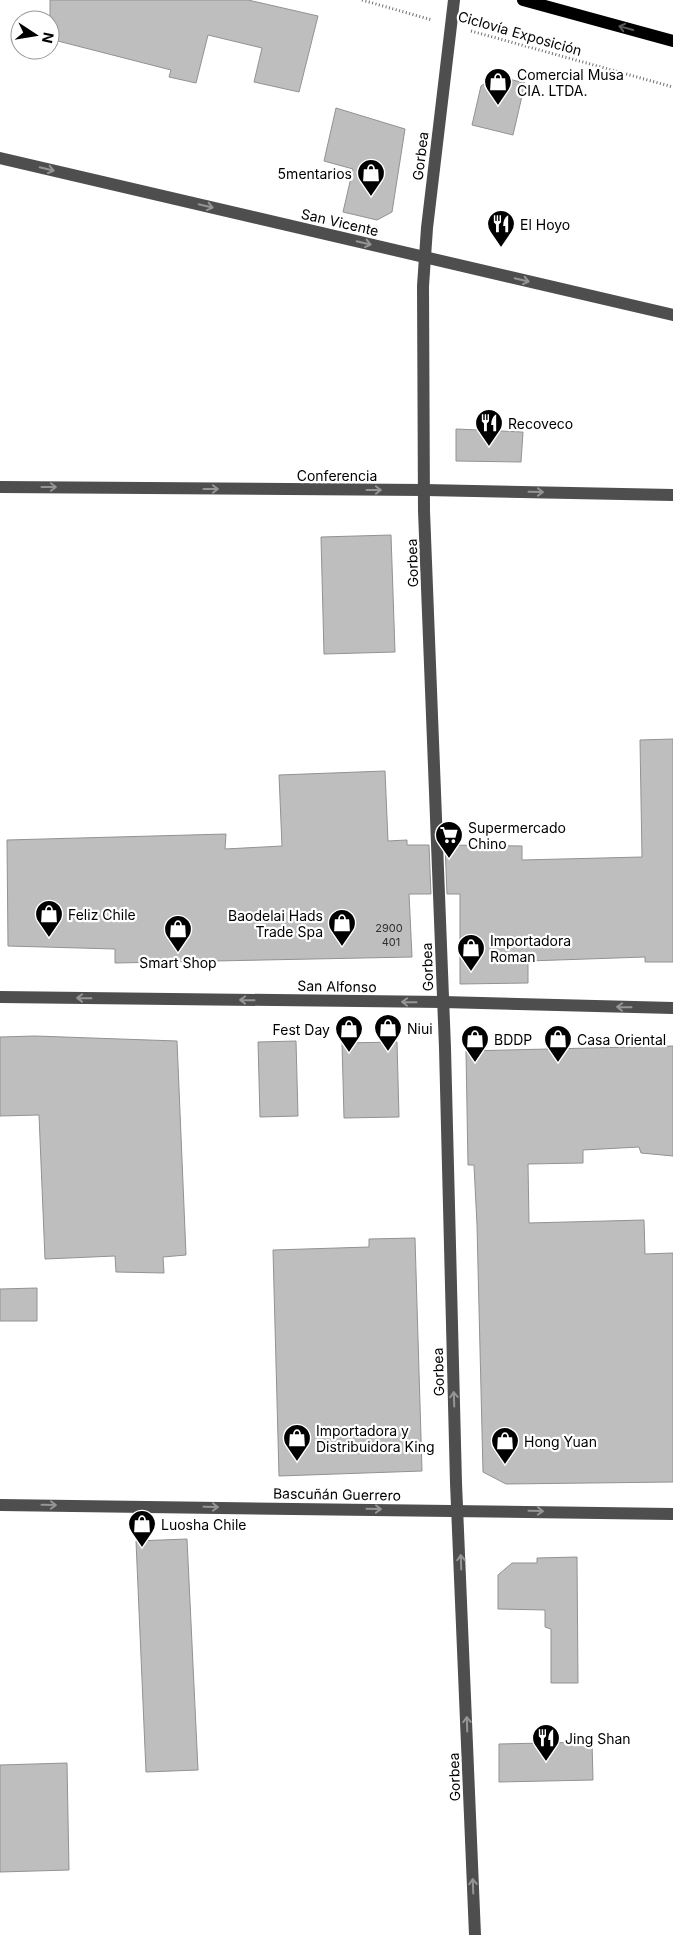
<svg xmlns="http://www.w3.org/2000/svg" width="673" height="1935" viewBox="0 0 673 1935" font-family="Inter,sans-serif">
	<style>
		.building { fill: #bebebe; stroke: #929292 }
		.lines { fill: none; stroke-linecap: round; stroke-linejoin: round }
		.path { stroke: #707070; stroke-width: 3; stroke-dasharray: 1 2.5; stroke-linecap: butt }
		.minor { stroke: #4e4e4e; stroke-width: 12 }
		.major { stroke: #000; stroke-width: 12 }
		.oneway { stroke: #595959 }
		.oneway2 { stroke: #959595 }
		.labels { text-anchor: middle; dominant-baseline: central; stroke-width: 4.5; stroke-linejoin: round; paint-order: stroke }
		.number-label { font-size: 11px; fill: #303030 }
		.street-label { font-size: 14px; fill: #000; stroke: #fff }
		.poi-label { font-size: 14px; fill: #000; stroke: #fff; text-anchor: start }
	</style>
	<rect width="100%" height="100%" fill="#fff"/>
	<g class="building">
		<polygon points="50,0 248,0 318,16 299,92 254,82 262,48 208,35 196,83 169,77 171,70 50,39"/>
		<polygon points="496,76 525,83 513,135 472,125 481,86"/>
		<polygon points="336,108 405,129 392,212 377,220 343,212 353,169 324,161"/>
		<polygon points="456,429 523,432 521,462 456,461"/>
		<polygon points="391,535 395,652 324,654 321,537"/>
		<polygon points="673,739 673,962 645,962 645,957 528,961 528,983 460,984 460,894 447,894 445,845 522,846 522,860 642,857 640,740"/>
		<polygon points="385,771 388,841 407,840 407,845 429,845 431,894 409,894 412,957 115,963 115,949 8,946 7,840 226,834 225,849 282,846 279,775"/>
		<polygon points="35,1036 177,1041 186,1255 163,1257 164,1273 116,1272 115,1256 45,1259 39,1115 0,1116 0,1037"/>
		<polygon points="296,1041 298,1116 260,1117 258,1042"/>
		<polygon points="397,1042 399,1117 344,1118 342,1043"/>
		<polygon points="673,1046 673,1156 641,1153 639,1147 583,1150 583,1163 528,1164 529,1223 644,1220 645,1254 673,1253 673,1482 506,1484 483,1472 477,1225 474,1165 468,1165 466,1051"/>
		<polygon points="415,1238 422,1471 279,1476 273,1250 369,1247 369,1239"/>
		<polygon points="37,1288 37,1321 0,1321 0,1289"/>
		<polygon points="187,1539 198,1770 146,1772 136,1541"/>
		<polygon points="577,1557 578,1683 551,1683 551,1629 545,1627 545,1610 498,1609 498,1575 512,1563 537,1563 537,1558"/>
		<polygon points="592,1742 593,1780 499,1782 499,1744"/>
		<polygon points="67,1763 69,1870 0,1872 0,1765"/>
	</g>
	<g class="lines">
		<g class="path">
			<polyline points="362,0 432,20"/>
			<polyline points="471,31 673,87"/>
		</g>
		<g class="minor">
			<polyline points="454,0 427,228 423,286 424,511 445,1048 456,1483 475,1935"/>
			<polyline points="0,158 673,315"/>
			<polyline points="0,487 425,490 673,495"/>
			<polyline points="0,997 443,1002 673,1008"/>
			<polyline points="0,1505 673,1514"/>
		</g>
		<polyline class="major" points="523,0 673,41"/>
	</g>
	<defs><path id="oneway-shaft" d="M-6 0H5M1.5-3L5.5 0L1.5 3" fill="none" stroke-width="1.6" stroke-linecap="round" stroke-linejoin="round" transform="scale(1.25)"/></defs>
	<use class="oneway" href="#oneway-shaft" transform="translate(626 28) rotate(-165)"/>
	<g class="oneway2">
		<use href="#oneway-shaft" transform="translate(47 169) rotate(13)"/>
		<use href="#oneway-shaft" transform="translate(206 206) rotate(13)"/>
		<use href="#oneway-shaft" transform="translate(364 243) rotate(13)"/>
		<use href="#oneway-shaft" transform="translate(522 280) rotate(13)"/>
		<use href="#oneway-shaft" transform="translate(49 487)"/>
		<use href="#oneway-shaft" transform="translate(211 489)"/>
		<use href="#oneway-shaft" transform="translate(374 490)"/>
		<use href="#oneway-shaft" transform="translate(536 492) rotate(1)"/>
		<use href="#oneway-shaft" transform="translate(84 998) rotate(-179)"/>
		<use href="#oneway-shaft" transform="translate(247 1000) rotate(-179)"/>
		<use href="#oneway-shaft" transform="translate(409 1002) rotate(-179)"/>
		<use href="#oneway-shaft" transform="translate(624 1007) rotate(-179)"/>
		<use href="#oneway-shaft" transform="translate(454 1399) rotate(-92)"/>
		<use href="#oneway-shaft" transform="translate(49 1505) rotate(1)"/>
		<use href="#oneway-shaft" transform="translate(211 1507) rotate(1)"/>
		<use href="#oneway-shaft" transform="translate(374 1509) rotate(1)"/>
		<use href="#oneway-shaft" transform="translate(536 1511) rotate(1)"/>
		<use href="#oneway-shaft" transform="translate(461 1562) rotate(-92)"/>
		<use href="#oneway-shaft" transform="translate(467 1724) rotate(-92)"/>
		<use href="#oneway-shaft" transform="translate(473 1886) rotate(-92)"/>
	</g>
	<defs>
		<symbol id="shop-pin" viewBox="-11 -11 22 30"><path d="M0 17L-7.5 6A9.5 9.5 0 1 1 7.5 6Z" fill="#000" stroke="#fff"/><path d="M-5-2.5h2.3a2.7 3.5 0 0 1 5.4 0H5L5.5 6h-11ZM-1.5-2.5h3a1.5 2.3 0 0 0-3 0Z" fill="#fff"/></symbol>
		<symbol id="restaurant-pin" viewBox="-11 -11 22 30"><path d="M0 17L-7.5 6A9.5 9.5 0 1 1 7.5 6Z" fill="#000" stroke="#fff"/><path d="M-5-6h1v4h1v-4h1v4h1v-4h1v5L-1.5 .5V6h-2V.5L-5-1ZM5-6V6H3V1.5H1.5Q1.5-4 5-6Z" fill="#fff"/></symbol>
		<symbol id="supermarket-pin" viewBox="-11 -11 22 30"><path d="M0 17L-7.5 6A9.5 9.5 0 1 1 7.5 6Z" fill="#000" stroke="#fff"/><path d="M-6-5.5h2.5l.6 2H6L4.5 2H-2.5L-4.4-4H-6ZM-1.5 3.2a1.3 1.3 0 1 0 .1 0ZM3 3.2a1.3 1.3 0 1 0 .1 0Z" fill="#fff"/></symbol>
	</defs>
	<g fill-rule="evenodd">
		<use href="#shop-pin" x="482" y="66" width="32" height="43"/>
		<use href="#shop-pin" x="355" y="157" width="32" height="43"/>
		<use href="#restaurant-pin" x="485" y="208" width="32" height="43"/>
		<use href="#restaurant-pin" x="473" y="407" width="32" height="43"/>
		<use href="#supermarket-pin" x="433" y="819" width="32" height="43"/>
		<use href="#shop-pin" x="33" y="898" width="32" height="43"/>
		<use href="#shop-pin" x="326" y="907" width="32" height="43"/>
		<use href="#shop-pin" x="162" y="913" width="32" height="43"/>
		<use href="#shop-pin" x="455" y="932" width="32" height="43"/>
		<use href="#shop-pin" x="372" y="1012" width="32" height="43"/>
		<use href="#shop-pin" x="333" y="1013" width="32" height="43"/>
		<use href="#shop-pin" x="459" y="1023" width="32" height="43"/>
		<use href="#shop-pin" x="542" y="1023" width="32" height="43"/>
		<use href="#shop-pin" x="281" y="1422" width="32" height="43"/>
		<use href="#shop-pin" x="489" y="1425" width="32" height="43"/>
		<use href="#shop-pin" x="126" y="1508" width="32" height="43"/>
		<use href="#restaurant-pin" x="530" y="1722" width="32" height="43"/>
	</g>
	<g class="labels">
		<g class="number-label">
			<text x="389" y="928">2900</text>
			<text x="391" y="942">401</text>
		</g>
		<g class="street-label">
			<text transform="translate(520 33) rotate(16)">Ciclovía Exposición</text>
			<text transform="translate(420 156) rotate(-83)">Gorbea</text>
			<text transform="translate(340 222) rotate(13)">San Vicente</text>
			<text x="337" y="475">Conferencia</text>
			<text transform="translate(412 563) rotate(-92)">Gorbea</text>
			<text transform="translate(427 967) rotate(-92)">Gorbea</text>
			<text transform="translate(337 986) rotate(1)">San Alfonso</text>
			<text transform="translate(438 1372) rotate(-92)">Gorbea</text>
			<text transform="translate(337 1494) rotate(1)">Bascuñán Guerrero</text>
			<text transform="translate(454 1777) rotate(-92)">Gorbea</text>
		</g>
		<g class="poi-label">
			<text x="517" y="74">Comercial Musa<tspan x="517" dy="16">CIA. LTDA.</tspan></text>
			<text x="352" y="173" text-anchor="end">5mentarios</text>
			<text x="520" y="224">El Hoyo</text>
			<text x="508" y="423">Recoveco</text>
			<text x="468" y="827">Supermercado<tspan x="468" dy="16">Chino</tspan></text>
			<text x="68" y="914">Feliz Chile</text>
			<text x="323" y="915" text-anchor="end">Baodelai Hads<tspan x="323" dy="16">Trade Spa</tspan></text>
			<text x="490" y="940">Importadora<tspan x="490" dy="16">Roman</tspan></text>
			<text x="178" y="962" text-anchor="middle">Smart Shop</text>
			<text x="407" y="1028">Niui</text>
			<text x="330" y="1029" text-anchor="end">Fest Day</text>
			<text x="494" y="1039">BDDP</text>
			<text x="577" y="1039">Casa Oriental</text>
			<text x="316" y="1430">Importadora y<tspan x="316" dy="16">Distribuidora King</tspan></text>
			<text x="524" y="1441">Hong Yuan</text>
			<text x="161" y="1524">Luosha Chile</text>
			<text x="565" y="1738">Jing Shan</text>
		</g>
	</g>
	<g transform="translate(35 35) rotate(102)"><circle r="24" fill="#ffffff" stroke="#999999"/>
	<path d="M0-4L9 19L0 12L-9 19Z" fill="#000000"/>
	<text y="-8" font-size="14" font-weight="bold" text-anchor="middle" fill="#000000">N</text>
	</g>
</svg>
